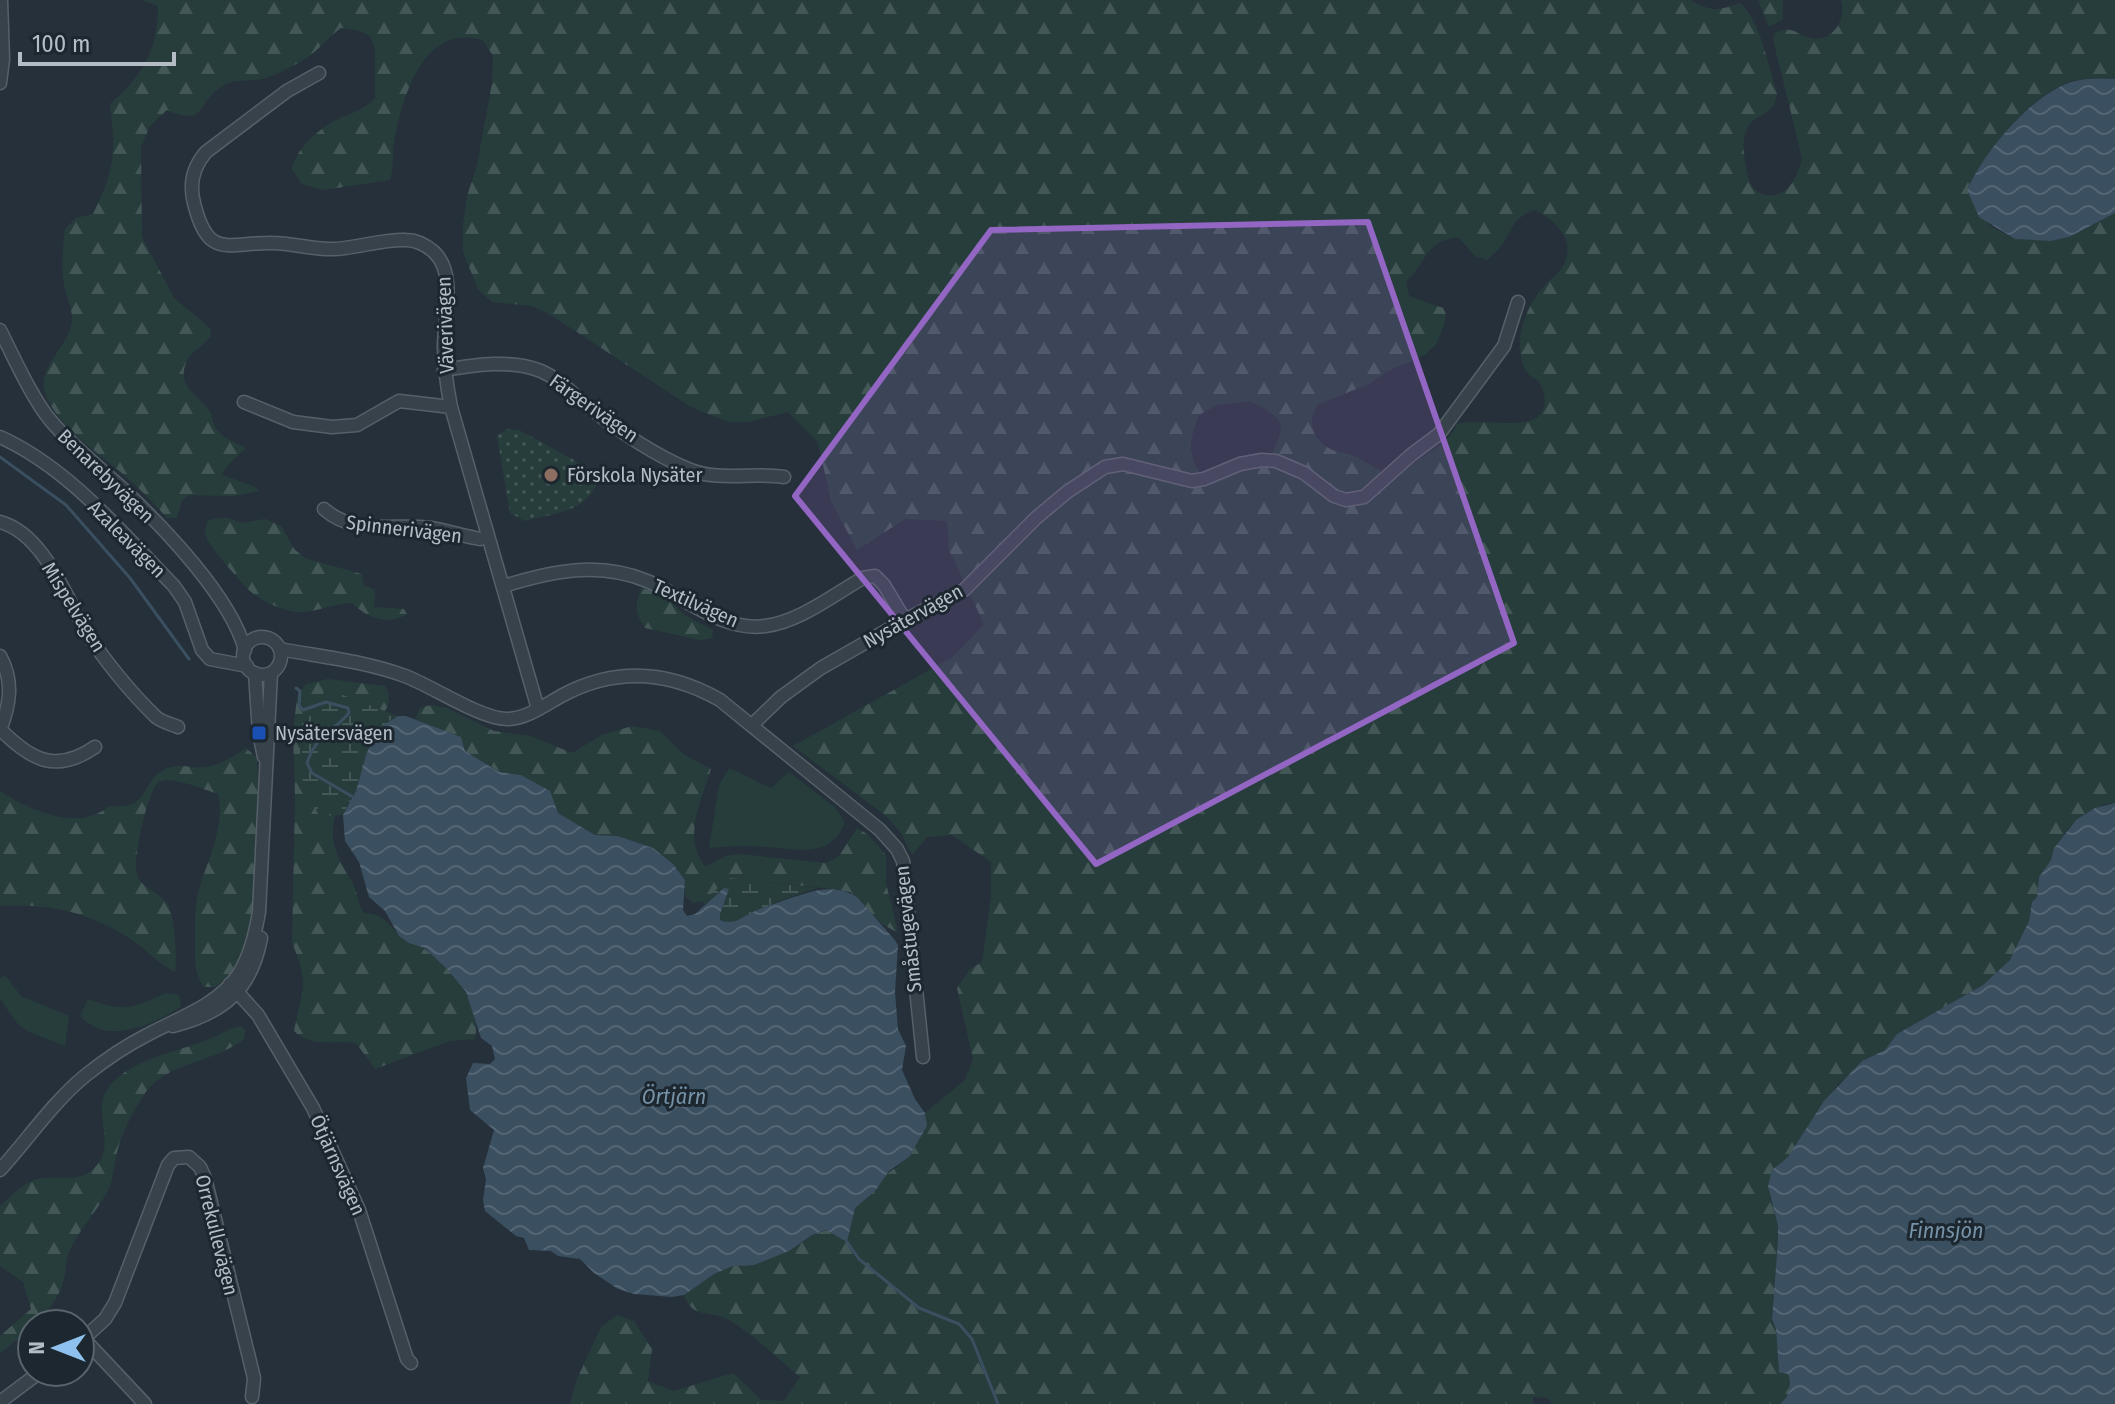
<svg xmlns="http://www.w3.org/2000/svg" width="2115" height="1404" viewBox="0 0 2115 1404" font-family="'Fira Sans Condensed',sans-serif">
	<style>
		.grass { fill: #273d3c }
		.forest { fill: url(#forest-firs); fill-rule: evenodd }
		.wetland { fill: url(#wetland-marsh) }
		.park { fill: url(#park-dots) }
		.water { fill: url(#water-waves) }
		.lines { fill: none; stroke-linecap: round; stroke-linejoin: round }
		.stream { stroke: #3a4f60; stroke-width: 3 }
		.minor-casing { stroke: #566068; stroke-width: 15 }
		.minor { stroke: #38424a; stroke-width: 12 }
		.marked { fill: #9266c2; fill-opacity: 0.2; stroke: #9266c2; stroke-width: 6; stroke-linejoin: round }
		.education-dot { fill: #8d6e63; stroke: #1d272f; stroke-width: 3 }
		.transit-dot { fill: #1a4fb4; stroke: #1d272f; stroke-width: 3 }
		.labels { text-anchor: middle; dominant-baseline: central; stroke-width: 6; stroke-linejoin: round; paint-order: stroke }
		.street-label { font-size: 20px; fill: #b4bdc6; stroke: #1d272f }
		.poi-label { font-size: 20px; fill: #b4bdc6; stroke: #1d272f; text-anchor: start }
		.water-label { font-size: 22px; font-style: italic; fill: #7692a7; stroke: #1d272f }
	</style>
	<defs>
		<pattern id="forest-firs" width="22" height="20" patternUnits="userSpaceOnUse" patternTransform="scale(2)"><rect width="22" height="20" fill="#273d3c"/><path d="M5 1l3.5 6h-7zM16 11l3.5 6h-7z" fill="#445757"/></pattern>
		<pattern id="wetland-marsh" width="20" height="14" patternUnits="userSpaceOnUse" patternTransform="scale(2)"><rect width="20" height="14" fill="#273d3c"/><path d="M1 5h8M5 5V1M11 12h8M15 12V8" fill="none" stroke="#445757"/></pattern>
		<pattern id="park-dots" width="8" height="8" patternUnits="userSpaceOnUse" patternTransform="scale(2)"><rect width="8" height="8" fill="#273d3c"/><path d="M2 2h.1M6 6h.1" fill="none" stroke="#445757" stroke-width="1.8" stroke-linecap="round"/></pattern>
		<pattern id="water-waves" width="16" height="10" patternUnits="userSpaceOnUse" patternTransform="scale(2)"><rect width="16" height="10" fill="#3a4f60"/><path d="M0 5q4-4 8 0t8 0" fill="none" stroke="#546675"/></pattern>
	</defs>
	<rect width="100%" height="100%" fill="#25303a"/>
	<g class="grass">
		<path d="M729 768 771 788 789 772 836 808 845 822C831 859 799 849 767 847 747 845 729 846 709 848L719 785Z"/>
		<polygon points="5,975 21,996 69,1016 65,1046 27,1031 17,1023 0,999 0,978"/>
		<path d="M166 993 179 995 181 1007C153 1024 108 1047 80 1016L88 999C124 1012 131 1009 166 993Z"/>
	</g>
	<g class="forest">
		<path d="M142 0H1690C1711 12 1718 11 1740 3 1760 20 1769 68 1777 93 1776 110 1764 113 1751 122 1748 127 1744 134 1744 140 1742 147 1747 178 1751 184 1754 190 1760 194 1766 195 1788 199 1798 176 1802 158L1773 39 1775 33C1791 24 1797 35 1811 38 1833 43 1847 18 1841 0H2115V79C2103 78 2088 78 2077 80 2037 87 1983 154 1967 190L1990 226 2015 239 2051 241 2069 237 2115 213V803L2104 804 2070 826 2054 848 2051 860 2039 877 2037 897 2032 902 2029 921 2021 941 2010 960 1983 985 1897 1034 1885 1050 1862 1061 1854 1072 1838 1084 1788 1157 1772 1170 1770 1197 1778 1226V1240L1772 1319 1776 1329 1779 1371 1788 1373C1792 1385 1790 1396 1780 1404H1552L1548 1398 1533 1397V1404H570L577 1379 601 1327 617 1315 634 1321 652 1349 648 1381 674 1391 733 1373 761 1400 784 1401 800 1377C782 1362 745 1327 725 1318 707 1310 693 1319 684 1295L713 1274 733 1266 754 1265 805 1241 812 1235 827 1230 875 1191 882 1178 909 1157 927 1126 925 1113 965 1080 973 1059 957 988 970 969 982 962 991 897V862L952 835 927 837 912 855 901 833 886 816 793 746 953 657 984 624 949 550 947 521 905 519 857 550 831 501 818 442 788 412 748 422H728L691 407 551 315 532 306 492 302 478 289 463 252V225L467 196 477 165 492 83 493 56 483 40C423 22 402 98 394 143 392 155 394 167 390 180L323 190 302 184 292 169C295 151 314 134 329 124 345 114 361 113 375 98V48L370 36 360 31 341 28C330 36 323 45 313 53 301 63 283 71 269 77 254 83 236 78 226 84 195 100 209 128 167 110L150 126 141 147 142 237 174 298 210 328 211 336C204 346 191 350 186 363 177 386 197 395 209 410 213 415 212 421 215 427 221 438 235 442 246 448L227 466 222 475 253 486 260 491 232 496 189 495 182 500 177 518H167C153 502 139 488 124 475 101 455 39 413 44 380 47 360 66 346 71 326 75 311 66 298 64 284 61 266 63 247 65 229L76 218 93 214C115 171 116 152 110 104 143 76 158 49 158 6ZM1534 210C1556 220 1577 240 1563 266 1560 272 1555 275 1550 280 1534 295 1519 322 1520 345 1520 354 1522 367 1528 374 1531 377 1536 378 1538 381 1545 389 1548 407 1540 415 1525 431 1479 417 1457 424 1446 450 1415 456 1397 479 1381 473 1367 461 1351 455 1343 452 1335 452 1327 447 1312 438 1306 417 1319 404L1369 384 1388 371 1425 355 1436 344 1444 325 1446 314 1443 308 1409 296 1406 282C1426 263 1427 238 1459 238L1475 256 1487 260C1492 255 1499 250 1502 245 1514 228 1511 219 1534 210ZM1250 401C1294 423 1283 427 1266 467L1229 474 1209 484C1187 459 1187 446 1199 415L1217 405Z"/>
		<polygon points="1758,0 1783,0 1783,19 1769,27"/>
		<path d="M215 518H228L241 523 265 519 281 526 295 550 307 559 362 574 364 585 375 590 374 607 404 609 407 614C388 626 367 618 352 603 333 603 316 613 297 612 283 611 262 601 251 592 242 584 212 549 207 539 204 532 205 527 208 521Z"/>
		<path d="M642 588 664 595 684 615 713 630 712 638 700 640 645 628C635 613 634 604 642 588Z"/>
		<path d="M328 679 385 686 389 694 388 706C367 737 330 801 333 838 335 856 345 869 353 884 358 894 357 902 364 913 389 915 387 926 404 939 411 944 419 944 426 950 452 969 482 1005 475 1039L450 1041 375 1069 356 1043C334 1040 311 1048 294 1031 302 990 310 984 292 943L295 797 293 733 297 697 306 684Z"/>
		<path d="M432 705 447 708 494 731 531 736 572 753 602 735 632 726 660 731 683 754 711 769C701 803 682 835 705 867L726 856 739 854 826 863 839 856 857 828 867 834 886 855V883L898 933 884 925 865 908 857 897 850 892 833 889 730 878 703 901 693 903 685 896V880L673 864 653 848 618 836 595 835 558 813 550 791 521 775 500 772 465 751 460 737 415 719 421 707Z"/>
		<path d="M246 748 257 758 259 812 255 903 248 946 230 974 216 987H204C194 973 195 962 195 946 195 928 194 907 199 890 207 861 226 825 218 794 205 790 171 775 159 782 148 788 134 857 136 870 138 889 159 890 168 905 175 918 177 956 175 972 160 965 149 952 135 942 93 913 51 903 0 906V791C30 810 78 833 109 806 154 810 138 780 168 768 182 763 193 769 206 767 221 765 234 756 246 748Z"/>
		<path d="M241 1026 245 1030 244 1039C217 1061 171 1062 148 1089 136 1105 123 1130 118 1149 114 1162 114 1179 108 1190 97 1212 78 1230 69 1252 65 1262 66 1273 63 1282 56 1310 22 1336 0 1353V1336L31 1309 23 1282 0 1266V1206C10 1198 21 1185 34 1180 56 1173 80 1186 97 1165 112 1147 100 1126 102 1105 107 1062 181 1052 212 1038 223 1033 230 1028 241 1026Z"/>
	</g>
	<g class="wetland">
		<path d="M327 689 398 716C371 727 366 761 358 786 354 796 347 805 343 815L319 816 300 774V718Z"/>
		<polygon points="730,878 817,888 776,902 734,923 720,921 720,914 729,890 724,888 704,905 703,901"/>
	</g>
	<path class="park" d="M507 429 519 430 596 472 599 478C587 513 557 512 525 521L510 513 497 436Z"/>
	<g class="water">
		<path d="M2115 79V213L2069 237 2051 241 2015 239 1979 217 1967 190C1984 152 2030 96 2071 82 2083 78 2102 78 2115 79Z"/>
		<path d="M398 716H406L461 737 465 751 499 772 521 775 550 791 558 813 595 835 618 836 653 848 673 864 685 880 683 910 687 916 695 914 724 888 729 889 720 914V920C735 926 741 917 755 911 765 906 775 904 785 900 810 892 832 882 857 897L894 939 898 945 895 992 898 1029 906 1046 902 1070 915 1099 925 1113 927 1126 909 1157 889 1171 875 1191 855 1208 847 1242 826 1230 812 1235 789 1251 754 1265 733 1266 714 1274 684 1295 672 1297 634 1294 618 1289 594 1273 580 1259 558 1256 551 1251 529 1250 524 1238 516 1236 485 1211 483 1200 486 1179 483 1168 494 1130 470 1110 466 1078 473 1063 490 1064 495 1059 492 1046 481 1038 466 992 448 970 425 948 409 943 399 936 385 911 369 897 359 862 345 841 343 815 356 791 367 752 382 726Z"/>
		<path d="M2115 803V1404H1780C1790 1396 1792 1385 1788 1374L1779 1372 1776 1329 1772 1319 1778 1240V1226L1768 1186 1772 1170 1788 1157 1824 1101 1862 1061 1885 1050 1897 1034 1983 985 2010 960 2029 921 2032 902 2037 897 2039 877 2051 860 2054 848 2076 820 2095 808Z"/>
	</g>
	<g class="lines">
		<g class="stream">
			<polyline points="0,457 66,505 130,578 189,659"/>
			<path d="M296 688 300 691 299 706 303 710 326 702 348 708 349 713C333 732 316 735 307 763L312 773 353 797"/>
			<polyline points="847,1242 859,1259 919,1308 959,1324 972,1339 998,1404"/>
		</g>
		<defs>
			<g id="minor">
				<path d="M319 73 287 91 206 152C193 167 189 184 194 203 208 261 228 242 273 243 293 243 313 250 334 249 358 248 382 239 406 240 417 240 426 245 434 252 457 274 444 318 444 347 444 367 447 387 451 407L538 709"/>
				<polyline points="0,83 3,59 1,0"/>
				<path d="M0 330C13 356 33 400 51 421 73 447 99 467 123 489 163 527 231 597 245 650"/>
				<path d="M444 370C475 365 511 359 541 371 562 380 576 398 594 411 620 432 657 456 688 469 719 482 752 472 784 477"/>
				<polyline points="244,402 293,422 332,427 357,425 399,401 451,407"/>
				<path d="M0 437C69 468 122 533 174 586L185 602 202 650 210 659 247 666"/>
				<path d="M324 509C354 536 394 523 431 528 448 531 464 536 480 539L488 537"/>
				<path d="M0 522C44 534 65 596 86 631 103 659 132 694 156 717 162 722 171 724 178 727"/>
				<path d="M504 586C552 571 599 561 647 581 684 596 721 632 765 626 799 622 833 595 863 578L875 576 884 585 905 620"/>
				<circle cx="262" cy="656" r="19"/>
				<path d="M280 649C322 657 364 661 405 676 432 686 481 719 507 719 527 719 546 704 563 695 616 667 669 671 720 700L880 830 897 849 903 861 923 1057"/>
				<path d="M0 656C14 681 10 705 0 730"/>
				<polyline points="255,673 259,733 264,757"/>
				<polyline points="752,725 781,697 821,668 905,620 964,590 1036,518 1067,492 1105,467 1123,464 1192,481 1204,479 1240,464 1262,460 1276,461 1304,473 1334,496 1346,500 1364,497 1411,455 1439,434 1504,346 1518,302"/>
				<path d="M1 730C31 760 56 774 95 747"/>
				<polyline points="230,984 258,1015 313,1108 359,1210 407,1359 411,1363"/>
				<path d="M173 1026C223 1013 251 991 261 938"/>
				<path d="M0 1170C29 1138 53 1102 86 1075 105 1060 125 1046 147 1035 178 1018 217 1006 238 975 250 956 255 935 259 912L271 673"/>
				<polyline points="84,1339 145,1404"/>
				<polyline points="80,1342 105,1319 115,1303 168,1165 174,1158 189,1157 200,1167 205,1178 254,1378 252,1397"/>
				<polyline points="0,1402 40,1372"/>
			</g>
		</defs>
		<use href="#minor" class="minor-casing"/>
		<use href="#minor" class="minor"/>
	</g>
	<path class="marked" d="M1368 222 1514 643 1096 864 795 496 991 230Z"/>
	<circle class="education-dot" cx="551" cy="475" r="8"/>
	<rect class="transit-dot" x="251" y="725" width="16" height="16" rx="4"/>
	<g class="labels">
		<g class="street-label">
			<text transform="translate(445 325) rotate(-92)">Väverivägen</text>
			<text transform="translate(594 408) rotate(35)">Färgerivägen</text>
			<text transform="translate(106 476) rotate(44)">Benarebyvägen</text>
			<text transform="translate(404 529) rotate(7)">Spinnerivägen</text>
			<text transform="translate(127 539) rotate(45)">Azaleavägen</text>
			<text transform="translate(696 603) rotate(24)">Textilvägen</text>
			<text transform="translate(74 607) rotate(58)">Mispelvägen</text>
			<text transform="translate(913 616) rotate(-29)">Nysätervägen</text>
			<text transform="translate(908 929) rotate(-96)">Småstugevägen</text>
			<text transform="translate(338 1165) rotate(66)">Ötjärnsvägen</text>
			<text transform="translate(217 1235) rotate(76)">Orrekullevägen</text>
		</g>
		<g class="poi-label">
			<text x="567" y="475">Förskola Nysäter</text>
			<text x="275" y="733">Nysätersvägen</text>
		</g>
		<g class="water-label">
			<text x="674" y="1096">Örtjärn</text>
			<text x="1946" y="1230">Finnsjön</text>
		</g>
	</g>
	<g transform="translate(56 1348) rotate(270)"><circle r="38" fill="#1d272f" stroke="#59636b" stroke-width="2"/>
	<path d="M0-6L14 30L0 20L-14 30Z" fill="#8fc1ef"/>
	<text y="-12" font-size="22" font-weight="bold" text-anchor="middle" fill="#b4bdc6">N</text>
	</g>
	<path d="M20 52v12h154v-12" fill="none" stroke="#b4bdc6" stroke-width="4"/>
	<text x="32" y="52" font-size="24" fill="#b4bdc6" stroke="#1d272f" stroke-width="6" paint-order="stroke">100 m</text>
</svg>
